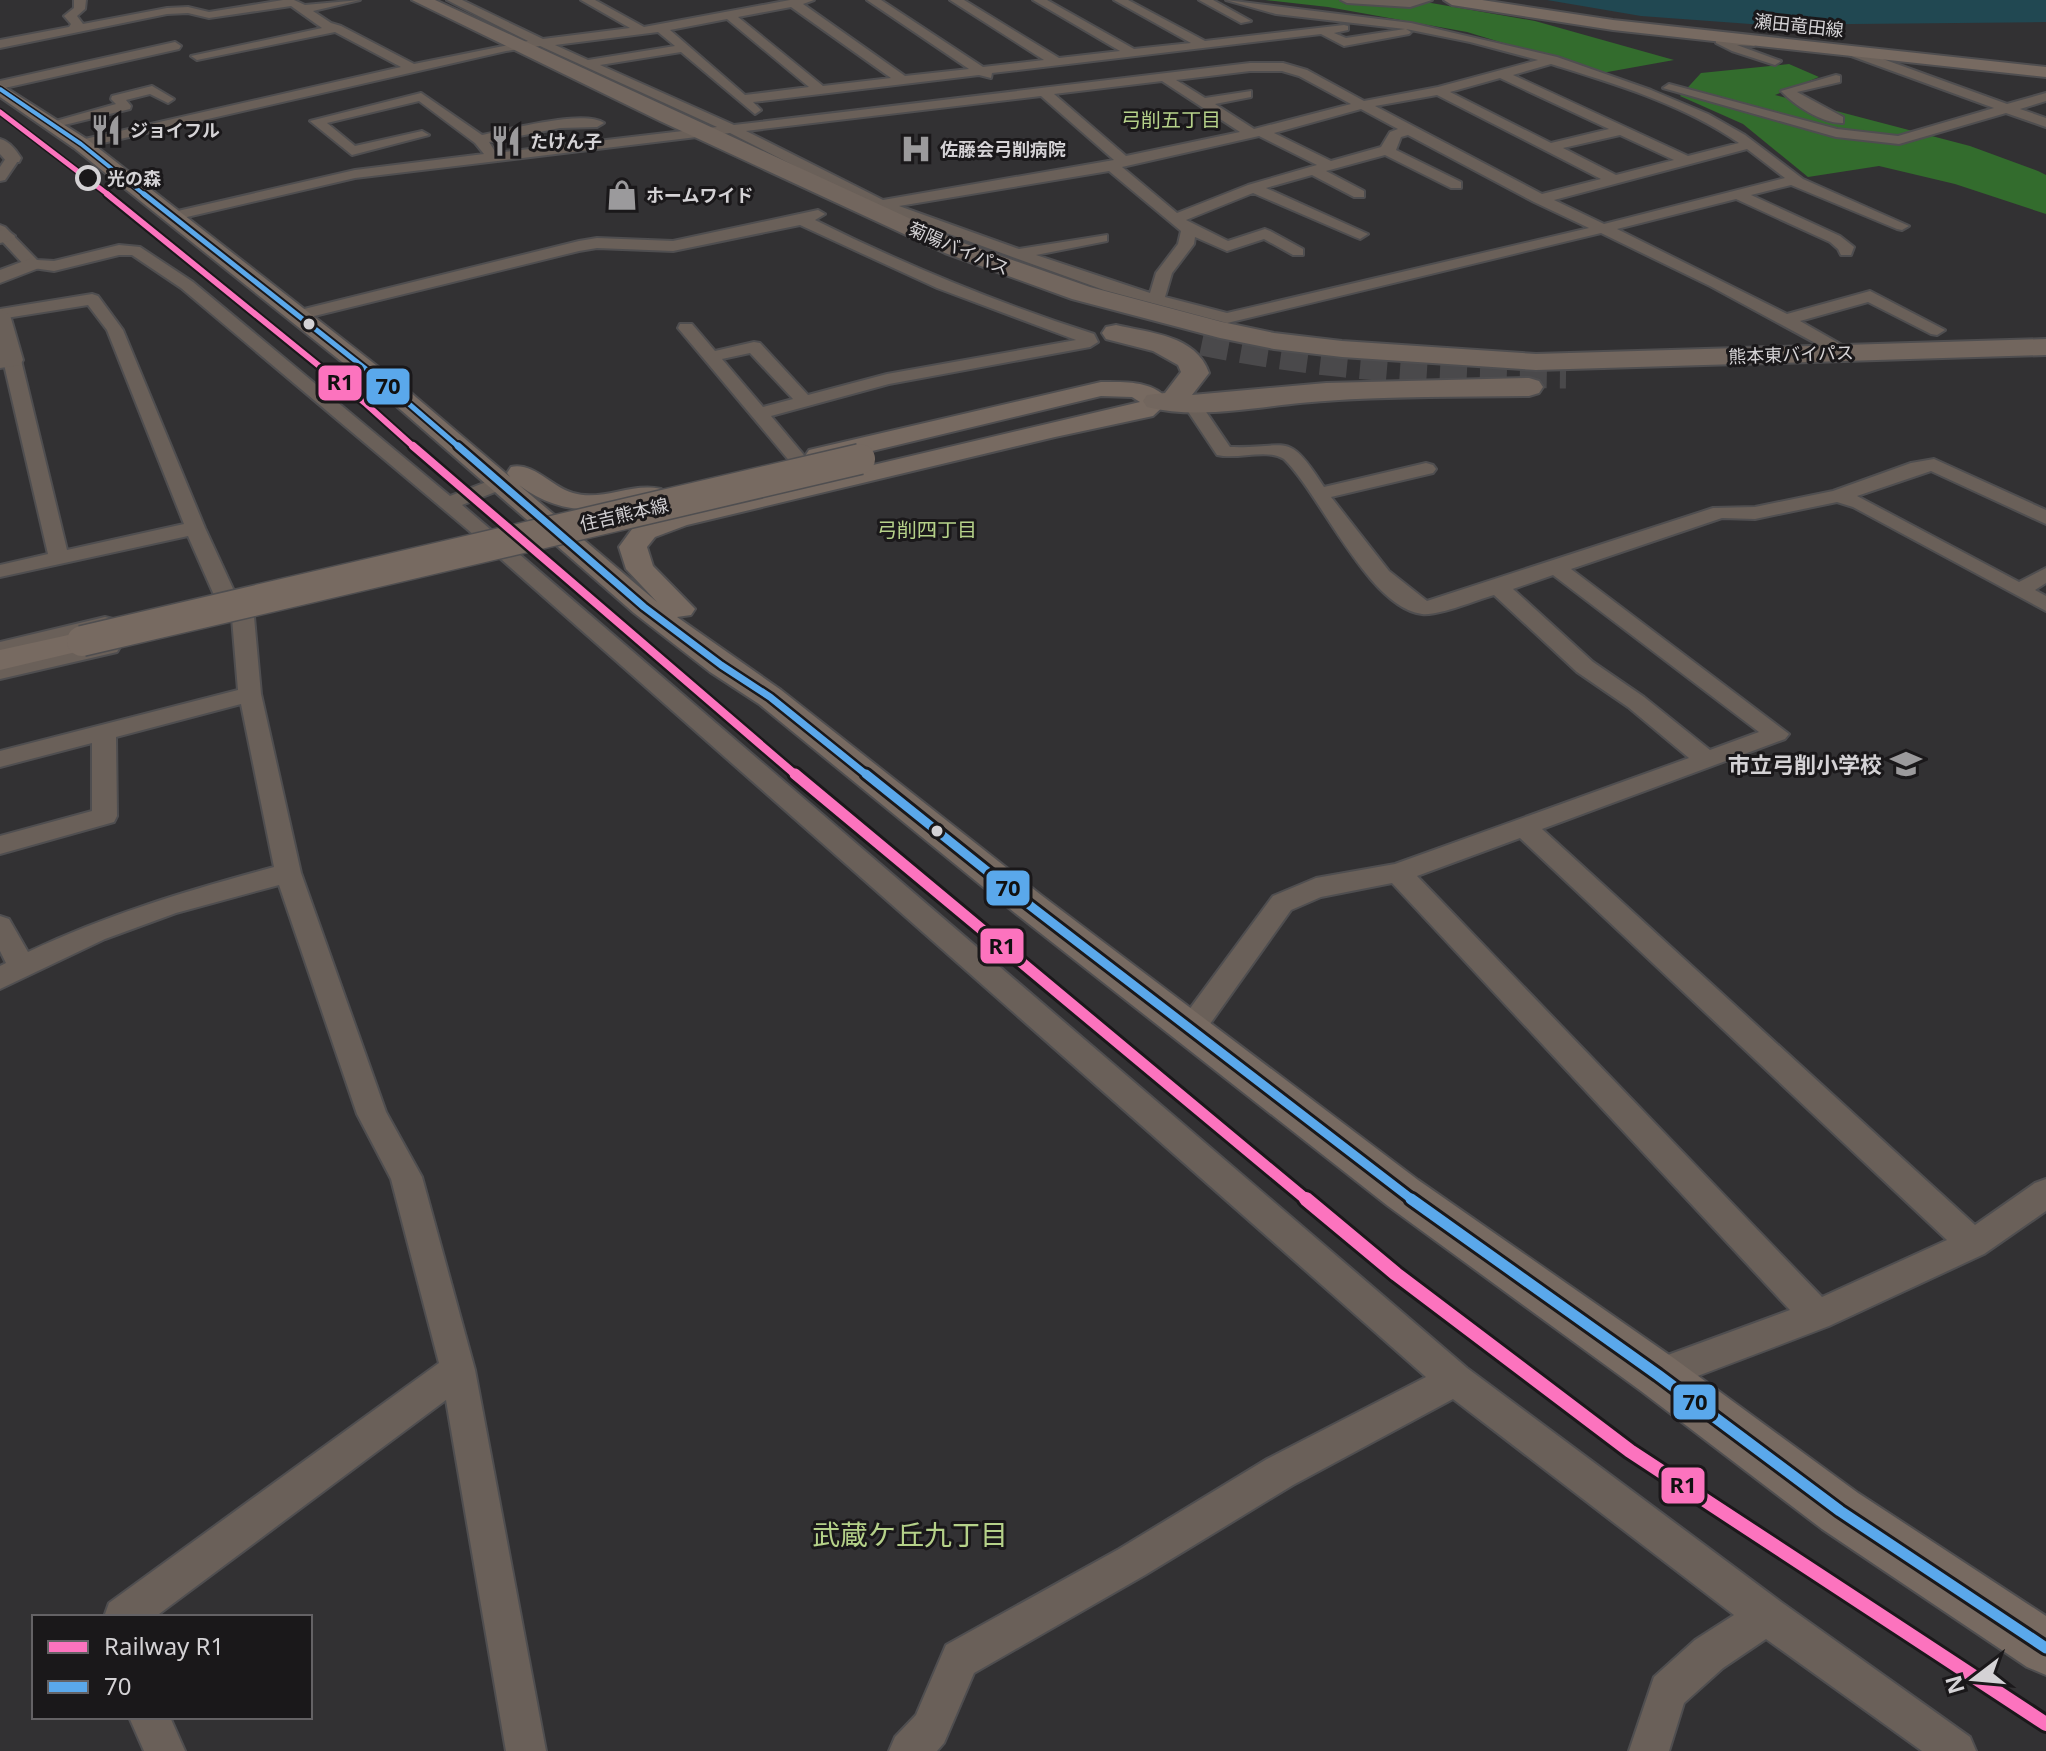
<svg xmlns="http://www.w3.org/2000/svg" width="2046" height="1751" viewBox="0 0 2046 1751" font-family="'Noto Sans','Noto Sans JP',sans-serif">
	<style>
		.forest { fill: #336c2d }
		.water { fill: #214852 }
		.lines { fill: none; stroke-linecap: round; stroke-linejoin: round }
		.trunk-tunnel { stroke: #4a494b; stroke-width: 27; stroke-dasharray: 27 13; stroke-linecap: butt }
		.minor-casing { stroke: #4f4e50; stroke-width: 4 }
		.tertiary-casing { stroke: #4f4e50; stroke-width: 4 }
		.secondary-casing { stroke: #4f4e50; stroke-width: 4 }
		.trunk-casing { stroke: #4f4e50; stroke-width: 4 }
		.minor { fill: #6a6059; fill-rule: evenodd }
		.tertiary { fill: #6a6059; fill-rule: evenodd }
		.secondary { fill: #776a61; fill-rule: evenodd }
		.trunk { fill: #72665e; fill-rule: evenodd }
		.secondary-bridge-casing { stroke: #4f4e50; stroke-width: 33; stroke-linecap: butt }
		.secondary-bridge { stroke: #776a61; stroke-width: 30 }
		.bus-1-far4-casing { stroke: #1a181a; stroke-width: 7 }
		.bus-1-far3-casing { stroke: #1a181a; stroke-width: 9 }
		.bus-1-far2-casing { stroke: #1a181a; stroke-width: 12 }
		.bus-1-far1-casing { stroke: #1a181a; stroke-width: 15 }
		.bus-1-casing { stroke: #1a181a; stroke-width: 17 }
		.bus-1-far4 { stroke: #5aa8eb; stroke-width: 4 }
		.bus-1-far3 { stroke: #5aa8eb; stroke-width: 5 }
		.bus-1-far2 { stroke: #5aa8eb; stroke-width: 7 }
		.bus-1-far1 { stroke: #5aa8eb; stroke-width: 9 }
		.bus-1 { stroke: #5aa8eb; stroke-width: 11 }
		.rail-1-far4-casing { stroke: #1a181a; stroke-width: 8 }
		.rail-1-far3-casing { stroke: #1a181a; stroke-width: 10 }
		.rail-1-far2-casing { stroke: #1a181a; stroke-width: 13 }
		.rail-1-far1-casing { stroke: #1a181a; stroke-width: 17 }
		.rail-1-casing { stroke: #1a181a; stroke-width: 20 }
		.rail-1-far4 { stroke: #fc73be; stroke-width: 5 }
		.rail-1-far3 { stroke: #fc73be; stroke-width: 6 }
		.rail-1-far2 { stroke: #fc73be; stroke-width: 8 }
		.rail-1-far1 { stroke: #fc73be; stroke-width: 11 }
		.rail-1 { stroke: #fc73be; stroke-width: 14 }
		.stop-dot { fill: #1a181a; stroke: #d4d2d5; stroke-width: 4 }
		.bus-dot { fill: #d4d2d5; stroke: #1a181a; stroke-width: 3 }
		.labels { text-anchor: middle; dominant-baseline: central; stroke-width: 6; stroke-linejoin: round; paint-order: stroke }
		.far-street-label { font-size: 18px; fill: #d4d2d5; stroke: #1a181a }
		.far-poi-label { font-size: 18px; font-weight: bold; fill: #d4d2d5; stroke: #1a181a; text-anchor: start }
		.far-stop-label { font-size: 18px; font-weight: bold; fill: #d4d2d5; stroke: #1a181a; text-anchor: start }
		.far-neighbourhood-label { font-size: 20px; fill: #b5d189; stroke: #1a181a }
		.poi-label { font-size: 22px; font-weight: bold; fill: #d4d2d5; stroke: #1a181a; text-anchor: end }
		.near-neighbourhood-label { font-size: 28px; fill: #b5d189; stroke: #1a181a }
		.line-badge { stroke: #1a181a; stroke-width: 3 }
		.pale-badge-label { font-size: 22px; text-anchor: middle; font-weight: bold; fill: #111 }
	</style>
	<rect width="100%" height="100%" fill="#323133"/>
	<g class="forest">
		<polygon points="1265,0 1414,0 1535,21 1674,60 1602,73 1467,32 1328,7"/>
		<polygon points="1789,64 1819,77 1775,95 1970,146 2038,171 2046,175 2046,214 1955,184 1879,166 1808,177 1743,124 1680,96 1701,73"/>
	</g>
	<polygon class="water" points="1547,0 2046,0 2046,22 1764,25 1641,16"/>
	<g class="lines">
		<path class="trunk-tunnel" d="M1202 342C1322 367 1443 374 1566 375"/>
		<defs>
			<g id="minor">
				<path d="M74 0H86L85 9 77 16 83 24 167 8 188 7 209 12 283 0H294L305 5 360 0 313 11 331 23 341 26 414 64 528 41 447 0H462L543 39 630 28 581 0H595L644 27 790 0H814L803 4 905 76 969 69 867 0H881L983 67 1044 60 950 0H964L1059 58 1120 51 1033 0H1047L1134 49 1191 43 1114 0H1128L1205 41 1344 25 1348 26V30L1334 33 1346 38 1405 29 1276 14 1226 0 1411 23 1557 57 1651 90 1708 114 1745 135 1803 179 1909 226 1902 230 1897 229 1791 185 1751 195 1840 236 1854 247 1851 255H1841L1838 249 1830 242 1736 199 1617 229 1787 314 1870 291 1945 330 1937 335 1931 334 1868 302 1800 321 1856 353 1853 357H1841L1710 286 1601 233 1227 323 1104 290 877 208 730 133 355 178 174 220 167 216 169 213 355 170 484 154 475 143 419 101 327 123 355 146 422 131 429 135 352 155 310 121 421 93 482 135C508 130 583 109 604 123L597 127 560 128 489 142 496 153 717 127 540 46 506 51 81 148 76 147V141L401 67 335 32 197 60 191 56 322 28 291 6 209 18 188 13 167 14 0 48V40L69 27 71 24 64 16 74 8ZM791 7 891 78 823 86 738 17ZM727 19 809 87 745 95 670 30ZM1406 29 1470 42 1538 60 1438 87 1364 101 1307 70 1283 63H1250L734 125 600 65 681 52 755 114 761 110 753 102 979 75 991 78 992 73 1321 34 1344 46 1409 34 1411 32ZM658 32 675 46 588 60 555 45ZM1551 64C1615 84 1683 104 1739 143L1688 156 1513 75ZM1250 71H1282L1299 76 1351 104 1254 129 1215 104 1251 97V91L1205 98 1176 80ZM1500 78 1609 129 1551 143 1450 92ZM1162 81 1240 132 1126 156 1054 94ZM1437 95 1601 179 1542 194 1375 106ZM1041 96 1114 160 883 200 746 131ZM1361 109 1398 129 1390 132 1381 147 1331 161 1274 133ZM1408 135 1534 202 1589 228 1227 313 1165 297 1172 273 1194 244 1195 237 1227 251 1264 239 1293 255H1303V249L1270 231 1265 229 1228 241 1186 220 1253 193 1355 237 1360 239 1368 234 1266 188 1312 175 1354 197H1364V191L1326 171 1385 155 1451 188H1461V182L1396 150 1401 137ZM1620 135 1674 160 1616 175 1563 148ZM1259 136 1317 165 1248 185 1177 213 1122 167ZM1747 149 1785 178 1604 224 1554 200ZM1109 171 1181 231 1178 244 1156 273 1150 293 1036 255 1107 241V235L1019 249 899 206Z"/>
				<polygon points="1199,0 1213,0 1251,21 1241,23"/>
				<polygon points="1341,0 1432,0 1410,7 1347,3"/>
				<polygon points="1720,36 1758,39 1760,42 1754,46 1737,45 1781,61 1775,65 1732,51 1716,43 1716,37"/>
				<polygon points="175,42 181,46 179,49 0,89 0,81"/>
				<polygon points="1847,46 2007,104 2046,93 2046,101 2020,109 2046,118 2046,127 2006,113 1899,144 1836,137 1663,88 1669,84 1837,129 1898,136 1994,108 1843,53 1841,50"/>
				<path d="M1836 75 1840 76V82L1797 92 1843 117V123C1823 124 1794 105 1781 91Z"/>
				<polygon points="152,86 174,99 168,103 150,94 126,100 131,106 130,109 52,128 45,124 116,104 111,99 112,96"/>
				<polygon points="13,154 20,158 5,180 0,181 0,167 8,155"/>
				<path d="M818 210 825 214 815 220C905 265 998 303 1094 334L1098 342 1090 347 889 384 771 416 808 460 799 466 792 464 678 328 680 324H692L715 351 754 342 760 343 808 395 887 374 1076 340 937 288 800 225 673 251 597 248 579 251 298 320 290 315 292 312 579 241 597 238 673 241ZM750 353 793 399 763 407 722 359Z"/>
				<polygon points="0,225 5,227 37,260 54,261 119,245 140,247 193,282 450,496 494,479 508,479 511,483 508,487 462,505 1467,1368 1781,1602 1970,1737 1976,1751 1922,1751 1766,1639 1723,1668 1684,1703 1669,1751 1629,1751 1654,1677 1695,1640 1734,1615 1453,1399 1293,1485 1145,1575 974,1673 944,1743 937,1751 889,1751 895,1737 916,1715 946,1645 1119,1549 1267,1459 1426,1377 467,529 181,288 132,255 119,255 54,271 26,267 0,239"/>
				<path d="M92 294 98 296 123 330 205 528 235 593 254 617 261 694 301 873 386 1112 422 1177 475 1370 546 1751H506L446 1400 155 1617H104L109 1603 439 1363 391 1179 357 1114 279 885 176 913 105 939 0 989V966L6 963 0 951V916L9 919 28 952C108 914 189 890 274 867L241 704 116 737 117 816 114 822 0 854V836L92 811V743L0 767V751L238 690 232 618 214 595 188 536 0 577V565L48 554 3 360 6 356H18L21 360 67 550 184 524 107 330 88 305 0 319V309Z"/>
				<path d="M1192 399 1198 400 1230 447C1289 449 1287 429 1324 487L1426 463 1433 465 1436 469 1433 473 1331 497 1389 571 1427 601 1713 508 1755 507 1833 491 1911 463 1934 459 2046 510V524L1931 471 1857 496 2019 582 2046 568V583L2035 590 2046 596V611L1853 507 1837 502 1755 519 1722 518 1571 569 1789 734 1785 739 1542 829 1975 1225 2035 1183 2046 1179V1211L1984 1254 1829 1326 1658 1391 1646 1387 1641 1375 1646 1363 1790 1310 1392 883 1321 897 1291 910 1200 1038 1190 1041 1180 1038 1176 1030 1180 1022 1273 896 1316 878 1395 864 1689 758 1628 707 1577 672 1494 595C1476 600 1439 616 1422 614 1369 608 1320 494 1284 459 1265 448 1239 460 1217 455L1183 404ZM1553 575 1759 732 1710 750 1644 697 1593 662 1513 589ZM1520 838 1947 1240 1822 1297 1417 876Z"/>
				<polygon points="105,617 113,619 116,624 113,629 0,656 0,642"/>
				<polygon points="109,640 120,647 117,652 0,679 0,665"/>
				<polygon points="129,1717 170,1717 185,1751 144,1751"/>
			</g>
			<g id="tertiary">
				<path d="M0 139C9 141 16 150 21 158L19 162H7L0 154Z"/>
				<polygon points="6,230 15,236 13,240 0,243 0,231"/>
				<polygon points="32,258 42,264 39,268 0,283 0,270"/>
				<polygon points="0,309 10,315 23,360 20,365 0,368"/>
			</g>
			<g id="secondary">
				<polygon points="1444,0 1482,0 1613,20 2046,67 2046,77 1613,30 1452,5"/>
				<path d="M0 84 88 140 404 387 510 477 507 473 511 467C534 462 551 487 573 493 602 502 632 482 661 489L665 495 661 501C610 513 562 518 519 485L657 602 626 569 619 547 635 525 678 511 1140 402 1132 397 1101 396 818 464 809 462 805 456 809 450 1101 382C1124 382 1154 380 1169 401L1153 416 1055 437 687 525 655 537 647 547 653 566 695 609 691 615 677 617 781 690 1041 895 1418 1180 1675 1359 1858 1493 2046 1616V1675L2027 1667 1822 1529 1641 1391 1388 1206 1015 913 759 704 710 672 634 613 386 397 74 148 0 97Z"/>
				<polygon points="82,632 93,634 97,641 93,648 0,670 0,650"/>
			</g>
			<g id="trunk">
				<polygon points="412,0 435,0 963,243 1090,287 1222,322 1274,333 1342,341 1536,354 2046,339 2046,355 1536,370 1342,357 1274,349 1220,338 1072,299 945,253 660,121"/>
				<path d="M1116 325C1150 333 1196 335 1209 373L1192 395 1326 383 1529 378 1539 381 1543 387 1539 393 1529 396C1461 397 1393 396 1325 401 1267 404 1204 421 1147 407L1143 401 1147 395 1165 393 1181 372 1178 365 1153 351 1106 339 1102 333 1106 327Z"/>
			</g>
		</defs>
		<use href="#minor" class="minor-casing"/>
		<use href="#tertiary" class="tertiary-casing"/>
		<use href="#secondary" class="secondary-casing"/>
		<use href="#trunk" class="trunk-casing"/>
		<use href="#minor" class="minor"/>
		<use href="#tertiary" class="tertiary"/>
		<use href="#secondary" class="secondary"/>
		<use href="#trunk" class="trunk"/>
		<defs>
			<polyline id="secondary-bridge" points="82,641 860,459"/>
		</defs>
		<use href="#secondary-bridge" class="secondary-bridge-casing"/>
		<use href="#secondary-bridge" class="secondary-bridge"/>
		<defs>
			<polyline id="bus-1-far4" points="0,89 81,144 146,196"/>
			<polyline id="bus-1-far3" points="144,194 395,392 460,448"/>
			<polyline id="bus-1-far2" points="458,446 644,607 721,665 770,697 868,776"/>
			<polyline id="bus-1-far1" points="866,774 1028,904 1414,1201"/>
			<polyline id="bus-1" points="1411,1199 1658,1375 1840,1511 2046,1648"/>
		</defs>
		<use href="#bus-1-far4" class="bus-1-far4-casing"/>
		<use href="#bus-1-far3" class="bus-1-far3-casing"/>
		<use href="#bus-1-far2" class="bus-1-far2-casing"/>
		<use href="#bus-1-far1" class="bus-1-far1-casing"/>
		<use href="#bus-1" class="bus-1-casing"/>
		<use href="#bus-1-far4" class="bus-1-far4"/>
		<use href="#bus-1-far3" class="bus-1-far3"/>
		<use href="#bus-1-far2" class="bus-1-far2"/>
		<use href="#bus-1-far1" class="bus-1-far1"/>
		<use href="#bus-1" class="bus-1"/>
		<defs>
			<polyline id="rail-1-far4" points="0,112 110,196"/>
			<polyline id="rail-1-far3" points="107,194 366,404 415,448"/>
			<polyline id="rail-1-far2" points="413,446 797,776"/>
			<polyline id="rail-1-far1" points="795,774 1308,1201"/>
			<polyline id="rail-1" points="1306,1199 1396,1274 1630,1451 2046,1724"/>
		</defs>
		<use href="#rail-1-far4" class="rail-1-far4-casing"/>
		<use href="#rail-1-far3" class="rail-1-far3-casing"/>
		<use href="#rail-1-far2" class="rail-1-far2-casing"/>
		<use href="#rail-1-far1" class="rail-1-far1-casing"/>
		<use href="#rail-1" class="rail-1-casing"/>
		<use href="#rail-1-far4" class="rail-1-far4"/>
		<use href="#rail-1-far3" class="rail-1-far3"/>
		<use href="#rail-1-far2" class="rail-1-far2"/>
		<use href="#rail-1-far1" class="rail-1-far1"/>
		<use href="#rail-1" class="rail-1"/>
	</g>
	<defs>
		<symbol id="restaurant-bare" viewBox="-9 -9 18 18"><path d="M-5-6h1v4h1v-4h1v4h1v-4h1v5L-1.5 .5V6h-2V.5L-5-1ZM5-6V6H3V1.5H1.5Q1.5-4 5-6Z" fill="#9b9a9c" stroke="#1a181a" stroke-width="2.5" paint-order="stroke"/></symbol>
		<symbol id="hospital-bare" viewBox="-9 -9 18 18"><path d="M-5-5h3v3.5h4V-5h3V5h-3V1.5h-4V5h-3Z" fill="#9b9a9c" stroke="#1a181a" stroke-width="2.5" paint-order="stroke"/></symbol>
		<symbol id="shop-bare" viewBox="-9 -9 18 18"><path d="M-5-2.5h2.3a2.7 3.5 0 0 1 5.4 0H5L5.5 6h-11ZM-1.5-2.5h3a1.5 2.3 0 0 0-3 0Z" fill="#9b9a9c" stroke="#1a181a" stroke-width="2.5" paint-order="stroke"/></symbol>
		<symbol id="school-bare" viewBox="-9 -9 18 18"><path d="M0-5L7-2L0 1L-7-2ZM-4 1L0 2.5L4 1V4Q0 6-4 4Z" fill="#9b9a9c" stroke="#1a181a" stroke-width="2.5" paint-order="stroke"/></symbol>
	</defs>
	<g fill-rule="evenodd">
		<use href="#restaurant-bare" x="84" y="108" width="44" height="44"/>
		<use href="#restaurant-bare" x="484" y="119" width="44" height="44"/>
		<use href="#hospital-bare" x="894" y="127" width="44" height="44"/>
		<use href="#shop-bare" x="600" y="173" width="44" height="44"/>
		<use href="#school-bare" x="1884" y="742" width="44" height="44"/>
	</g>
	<circle class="stop-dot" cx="88" cy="178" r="11"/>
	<g class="bus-dot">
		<circle cx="309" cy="324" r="7"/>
		<circle cx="937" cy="831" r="7"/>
	</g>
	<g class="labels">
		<g class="far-street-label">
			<text transform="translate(1799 25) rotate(6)">瀬田竜田線</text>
			<text transform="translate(959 248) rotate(23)">菊陽バイパス</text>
			<text transform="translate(1791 354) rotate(-2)">熊本東バイパス</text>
			<text transform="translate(624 514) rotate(-13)">住吉熊本線</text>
		</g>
		<g class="far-poi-label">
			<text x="130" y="130">ジョイフル</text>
			<text x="530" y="141">たけん子</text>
			<text x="940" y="149">佐藤会弓削病院</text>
			<text x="646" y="195">ホームワイド</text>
		</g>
		<g class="far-stop-label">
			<text x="107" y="178">光の森</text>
		</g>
		<g class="far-neighbourhood-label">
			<text x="1171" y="119">弓削五丁目</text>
			<text x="927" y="529">弓削四丁目</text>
		</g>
		<g class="poi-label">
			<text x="1882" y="764">市立弓削小学校</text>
		</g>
		<g class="near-neighbourhood-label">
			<text x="910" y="1534">武蔵ケ丘九丁目</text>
		</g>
	</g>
	<g class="line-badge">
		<rect x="317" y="364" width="46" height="38" rx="8" fill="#fc73be"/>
		<rect x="365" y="367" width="46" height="39" rx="8" fill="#5aa8eb"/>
		<rect x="985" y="869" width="46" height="38" rx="8" fill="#5aa8eb"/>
		<rect x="979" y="927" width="46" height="38" rx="8" fill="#fc73be"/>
		<rect x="1672" y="1383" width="45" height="38" rx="8" fill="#5aa8eb"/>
		<rect x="1660" y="1466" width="46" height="39" rx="8" fill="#fc73be"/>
	</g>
	<g class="pale-badge-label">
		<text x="340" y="390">R1</text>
		<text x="388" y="394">70</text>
		<text x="1008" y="896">70</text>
		<text x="1002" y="954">R1</text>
		<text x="1695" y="1410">70</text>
		<text x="1683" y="1493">R1</text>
	</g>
	<rect x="32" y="1615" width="280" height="104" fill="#1a181a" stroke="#646265" stroke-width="2"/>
	<rect x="48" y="1641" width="40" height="12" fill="#fc73be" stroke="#646265" stroke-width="2"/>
	<text x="104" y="1655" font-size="24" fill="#d4d2d5">Railway R1</text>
	<rect x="48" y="1681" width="40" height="12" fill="#5aa8eb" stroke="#646265" stroke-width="2"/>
	<text x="104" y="1695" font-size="24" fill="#d4d2d5">70</text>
	<g transform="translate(1974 1679) rotate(254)" stroke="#1a181a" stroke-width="6" paint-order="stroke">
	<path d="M0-6L14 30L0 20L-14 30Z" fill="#d4d2d5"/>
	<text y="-12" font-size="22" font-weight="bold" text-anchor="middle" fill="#d4d2d5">N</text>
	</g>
</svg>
